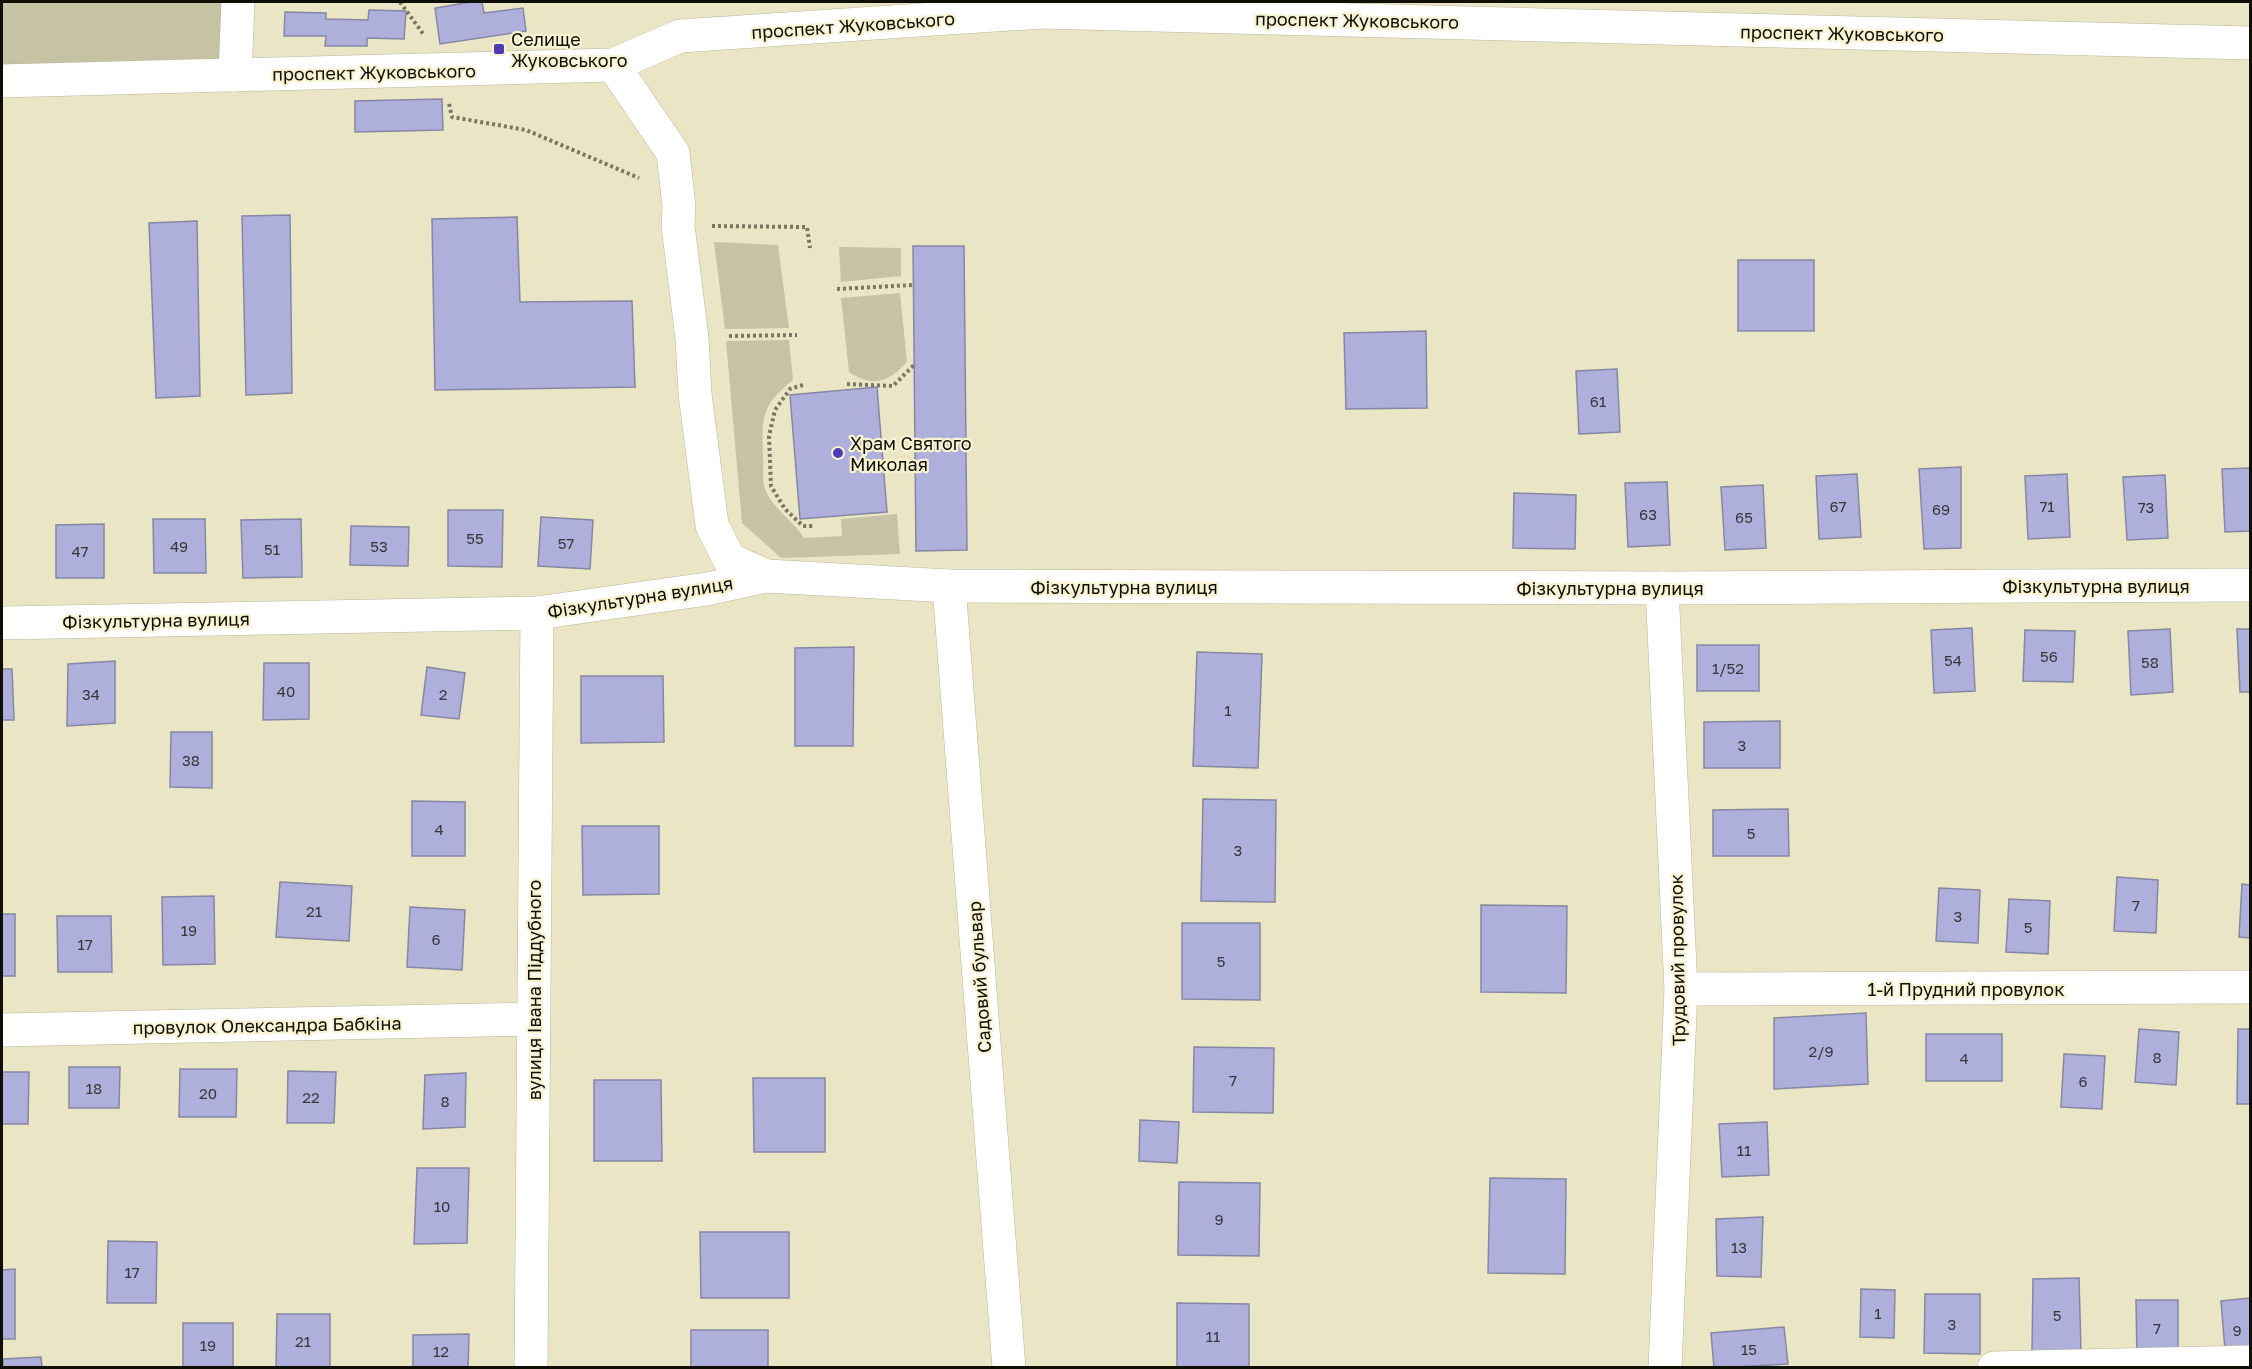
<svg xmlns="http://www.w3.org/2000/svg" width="2252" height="1369" viewBox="0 0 2252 1369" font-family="'Golos Text',sans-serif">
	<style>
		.green { fill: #c6c2a4 }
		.building { fill: #aeafdb; stroke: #8687a3; stroke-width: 1.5 }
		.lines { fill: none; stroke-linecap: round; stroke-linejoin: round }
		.minor-casing { stroke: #bbb798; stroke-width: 34 }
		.path { stroke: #797762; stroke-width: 4; stroke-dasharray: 3 3; stroke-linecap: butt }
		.minor { stroke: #fff; stroke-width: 33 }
		.poi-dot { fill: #4f3bb3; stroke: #f6f2d2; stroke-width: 2 }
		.labels { text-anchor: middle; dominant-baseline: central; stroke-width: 4.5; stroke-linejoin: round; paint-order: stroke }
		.number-label { font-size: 15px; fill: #38373a }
		.street-label { font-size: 18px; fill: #100f05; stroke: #f6f2d2 }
		.poi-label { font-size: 18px; fill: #100f05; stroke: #f6f2d2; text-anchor: start }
	</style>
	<rect width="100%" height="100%" fill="#e9e5c5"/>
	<g class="green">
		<polygon points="2,2 223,2 221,69 2,73"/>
		<polygon points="714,242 778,245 789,328 725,329"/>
		<polygon points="839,247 901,248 901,276 841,282"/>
		<path d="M900 293 907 362C888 382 874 388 849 372L841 298Z"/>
		<path d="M789 340 793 380C760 406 762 419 763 458 764 467 762 478 764 486 770 507 793 520 804 538L842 536 841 519 897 514 900 554 781 558 742 523 726 341Z"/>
	</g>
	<g class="building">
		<polygon points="471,2 482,2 484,13 523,8 526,31 440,44 435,8"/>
		<polygon points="369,10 406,11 404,39 367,38 367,46 325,46 326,36 284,36 285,12 326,13 326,19 368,20"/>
		<polygon points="442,99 443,130 355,132 355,101"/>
		<polygon points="290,215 292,393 246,395 242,216"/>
		<polygon points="517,217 520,302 632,301 635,387 435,390 432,219"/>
		<polygon points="197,221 200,396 156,398 149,223"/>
		<polygon points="913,246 964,246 967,550 916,551"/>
		<rect x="1738" y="260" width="76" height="71"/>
		<polygon points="1426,331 1427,408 1346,409 1344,333"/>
		<polygon points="1617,369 1620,432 1579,434 1576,371"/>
		<polygon points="877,387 887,512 800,519 790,395"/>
		<polygon points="1961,467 1961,548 1924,549 1919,469"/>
		<polygon points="2250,468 2250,531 2225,532 2222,469"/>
		<polygon points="1857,474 1861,537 1819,539 1816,476"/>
		<polygon points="2067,474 2070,537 2028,539 2025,476"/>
		<polygon points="2165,475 2168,538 2127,540 2123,477"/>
		<polygon points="1667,482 1670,545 1628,547 1625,483"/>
		<polygon points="1763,485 1766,548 1725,550 1721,487"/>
		<polygon points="1514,493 1576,495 1575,549 1513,548"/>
		<polygon points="448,510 503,510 502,567 448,566"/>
		<polygon points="541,517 593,520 590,569 538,566"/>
		<polygon points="153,519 205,519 206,573 154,573"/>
		<polygon points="301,519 302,577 243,578 241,520"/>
		<polygon points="104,524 104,578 56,578 56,525"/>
		<polygon points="351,526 409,527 408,566 350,565"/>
		<polygon points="1972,628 1975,691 1934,693 1931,630"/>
		<polygon points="2170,629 2173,692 2131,695 2128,631"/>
		<polygon points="2237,629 2250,629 2250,692 2240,692"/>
		<polygon points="2025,630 2075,631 2073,682 2023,681"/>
		<rect x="1697" y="645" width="62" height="46"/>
		<polygon points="854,647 853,746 795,746 795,648"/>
		<polygon points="1197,652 1262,654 1258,768 1193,766"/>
		<polygon points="115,661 115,723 67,726 68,664"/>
		<polygon points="264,663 309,663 309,719 263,720"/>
		<polygon points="427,667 465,673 459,719 421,715"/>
		<polygon points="2,669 12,669 14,720 2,720"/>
		<polygon points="581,676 663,676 664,742 581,743"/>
		<polygon points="1780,721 1780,768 1704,768 1704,722"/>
		<polygon points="171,732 212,732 212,788 170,787"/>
		<polygon points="1203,799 1276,800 1275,902 1201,901"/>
		<polygon points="412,801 465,802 465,856 412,856"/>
		<polygon points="1788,809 1789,856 1713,856 1713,810"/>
		<polygon points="582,826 659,826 659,894 583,895"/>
		<polygon points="2117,877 2158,880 2156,933 2114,931"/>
		<polygon points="280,882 352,886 349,941 276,937"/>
		<polygon points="2242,884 2250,885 2250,938 2239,937"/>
		<polygon points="1939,888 1980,890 1978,943 1936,941"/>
		<polygon points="214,896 215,964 163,965 162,897"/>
		<polygon points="2009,899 2050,901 2048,954 2006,952"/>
		<polygon points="1481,905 1567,906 1566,993 1481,992"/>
		<polygon points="410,907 465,910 462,970 407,967"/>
		<rect x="2" y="914" width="13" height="62"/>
		<polygon points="57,916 111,916 112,972 58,972"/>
		<polygon points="1182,923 1260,923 1260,1000 1182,999"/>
		<polygon points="1866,1013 1868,1084 1774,1089 1774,1018"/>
		<polygon points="2139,1029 2179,1032 2176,1085 2135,1082"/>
		<polygon points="2238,1029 2250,1029 2250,1104 2237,1104"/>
		<rect x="1926" y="1034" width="76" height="47"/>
		<polygon points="1194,1047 1274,1048 1273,1113 1193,1112"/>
		<polygon points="2064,1054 2105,1056 2102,1109 2061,1107"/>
		<polygon points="69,1067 120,1067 119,1108 69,1108"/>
		<polygon points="180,1069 237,1069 236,1117 179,1117"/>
		<polygon points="288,1071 336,1072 334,1123 287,1123"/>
		<polygon points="2,1072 29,1072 28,1124 2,1124"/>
		<polygon points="466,1073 465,1127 423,1129 425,1075"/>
		<polygon points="753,1078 825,1078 825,1152 754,1152"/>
		<polygon points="594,1080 661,1080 662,1161 594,1161"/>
		<polygon points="1140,1120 1179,1122 1177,1163 1139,1161"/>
		<polygon points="1767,1122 1769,1175 1722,1177 1719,1124"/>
		<polygon points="417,1168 469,1168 467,1243 414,1244"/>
		<polygon points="1490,1178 1566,1179 1565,1274 1488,1273"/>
		<polygon points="1179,1182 1260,1183 1259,1256 1178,1255"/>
		<polygon points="1763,1217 1761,1277 1717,1276 1716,1219"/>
		<polygon points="700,1232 789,1232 789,1298 701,1298"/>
		<polygon points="108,1241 157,1242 156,1303 107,1303"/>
		<polygon points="15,1269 15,1339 2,1339 2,1270"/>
		<polygon points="2079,1278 2081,1352 2032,1353 2033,1279"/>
		<polygon points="1861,1289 1895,1290 1894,1338 1860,1337"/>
		<polygon points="1925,1294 1980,1294 1980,1354 1924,1353"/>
		<polygon points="2250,1298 2250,1360 2226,1362 2221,1301"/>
		<polygon points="2136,1300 2178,1300 2178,1356 2137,1357"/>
		<polygon points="1177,1303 1249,1304 1249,1368 1177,1368"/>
		<polygon points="277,1314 330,1314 330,1368 276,1368"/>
		<rect x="183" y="1323" width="50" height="45"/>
		<polygon points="1784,1327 1788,1364 1714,1368 1711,1333"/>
		<rect x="691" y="1330" width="77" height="38"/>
		<polygon points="469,1334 468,1368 413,1368 413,1335"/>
		<polygon points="41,1357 42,1368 3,1368 3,1359"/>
	</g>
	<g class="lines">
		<defs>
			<g id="minor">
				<polyline points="613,65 673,153 679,206 678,226 692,338 695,394 712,525 729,559 766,576"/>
				<polyline points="235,75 238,2"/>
				<polyline points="2,81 613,65 680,36 1041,12 2250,43"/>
				<polyline points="949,586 1009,1368"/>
				<polyline points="1662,588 1681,989 1665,1368"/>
				<polyline points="2,623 537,613 707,589 766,576 949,586 1662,588 2250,585"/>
				<polyline points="1681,989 2250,987"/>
				<polyline points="2,1030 533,1019"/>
				<polyline points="531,1368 537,613"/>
				<polyline points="1994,1368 2250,1362"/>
			</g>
		</defs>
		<use href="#minor" class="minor-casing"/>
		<g class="path">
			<polyline points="400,2 424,35"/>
			<polyline points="449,104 452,117 526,130 639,178"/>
			<polyline points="712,226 807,227 810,248"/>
			<polyline points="837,289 913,285"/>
			<polyline points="729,336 797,335"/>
			<polyline points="847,384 893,386 914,365"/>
			<polyline points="803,385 790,389 775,410 769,436 771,486 785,509 803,526 815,526"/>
		</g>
		<use href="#minor" class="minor"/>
	</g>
	<g class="poi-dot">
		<rect x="493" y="43" width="12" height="12" rx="3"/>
		<circle cx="838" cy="453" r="6"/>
	</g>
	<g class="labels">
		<g class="number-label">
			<text x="1598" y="401">61</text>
			<text x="1838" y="506">67</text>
			<text x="2047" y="506">71</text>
			<text x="2146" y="507">73</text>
			<text x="1941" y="509">69</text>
			<text x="1648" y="514">63</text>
			<text x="1744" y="517">65</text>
			<text x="475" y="538">55</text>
			<text x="566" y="543">57</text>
			<text x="179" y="546">49</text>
			<text x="379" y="546">53</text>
			<text x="272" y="549">51</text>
			<text x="80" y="551">47</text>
			<text x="2049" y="656">56</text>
			<text x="1953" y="660">54</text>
			<text x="2150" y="662">58</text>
			<text x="1728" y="668">1/52</text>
			<text x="286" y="691">40</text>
			<text x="91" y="694">34</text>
			<text x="443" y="694">2</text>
			<text x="1228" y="710">1</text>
			<text x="1742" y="745">3</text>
			<text x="191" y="760">38</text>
			<text x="439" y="829">4</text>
			<text x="1751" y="833">5</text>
			<text x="1238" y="850">3</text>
			<text x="2136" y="905">7</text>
			<text x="314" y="911">21</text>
			<text x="1958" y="916">3</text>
			<text x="2028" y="927">5</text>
			<text x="189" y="930">19</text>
			<text x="436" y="939">6</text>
			<text x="85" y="944">17</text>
			<text x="1221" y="961">5</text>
			<text x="1821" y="1051">2/9</text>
			<text x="2157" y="1057">8</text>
			<text x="1964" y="1058">4</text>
			<text x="1233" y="1080">7</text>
			<text x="2083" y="1081">6</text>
			<text x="94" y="1088">18</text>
			<text x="208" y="1093">20</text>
			<text x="311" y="1097">22</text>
			<text x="445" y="1101">8</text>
			<text x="1744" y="1150">11</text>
			<text x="442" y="1206">10</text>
			<text x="1219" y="1219">9</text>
			<text x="1739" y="1247">13</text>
			<text x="132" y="1272">17</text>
			<text x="1878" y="1313">1</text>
			<text x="2057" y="1315">5</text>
			<text x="1952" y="1324">3</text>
			<text x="2157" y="1328">7</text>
			<text x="2237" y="1330">9</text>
			<text x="1213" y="1336">11</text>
			<text x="303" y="1341">21</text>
			<text x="208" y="1345">19</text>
			<text x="1749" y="1349">15</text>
			<text x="441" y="1351">12</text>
		</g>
		<g class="street-label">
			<text transform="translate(1357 20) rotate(1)">проспект Жуковського</text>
			<text transform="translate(853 25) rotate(-4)">проспект Жуковського</text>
			<text transform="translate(1842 33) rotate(1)">проспект Жуковського</text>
			<text transform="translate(374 72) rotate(-1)">проспект Жуковського</text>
			<text x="2096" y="586">Фізкультурна вулиця</text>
			<text x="1124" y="587">Фізкультурна вулиця</text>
			<text x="1610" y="588">Фізкультурна вулиця</text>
			<text transform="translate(640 597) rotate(-9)">Фізкультурна вулиця</text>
			<text transform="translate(156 620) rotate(-1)">Фізкультурна вулиця</text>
			<text transform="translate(1677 960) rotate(-91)">Трудовий провулок</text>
			<text transform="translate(979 977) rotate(-94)">Садовий бульвар</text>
			<text x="1966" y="989">1-й Прудний провулок</text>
			<text transform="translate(534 990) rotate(-90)">вулиця Івана Піддубного</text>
			<text transform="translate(267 1025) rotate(-1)">провулок Олександра Бабкіна</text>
		</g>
		<g class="poi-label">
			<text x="511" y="39">Селище<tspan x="511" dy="21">Жуковського</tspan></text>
			<text x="850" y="443">Храм Святого<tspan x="850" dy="21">Миколая</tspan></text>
		</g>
	</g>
	<rect width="2252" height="1369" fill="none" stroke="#100f05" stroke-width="6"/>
</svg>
